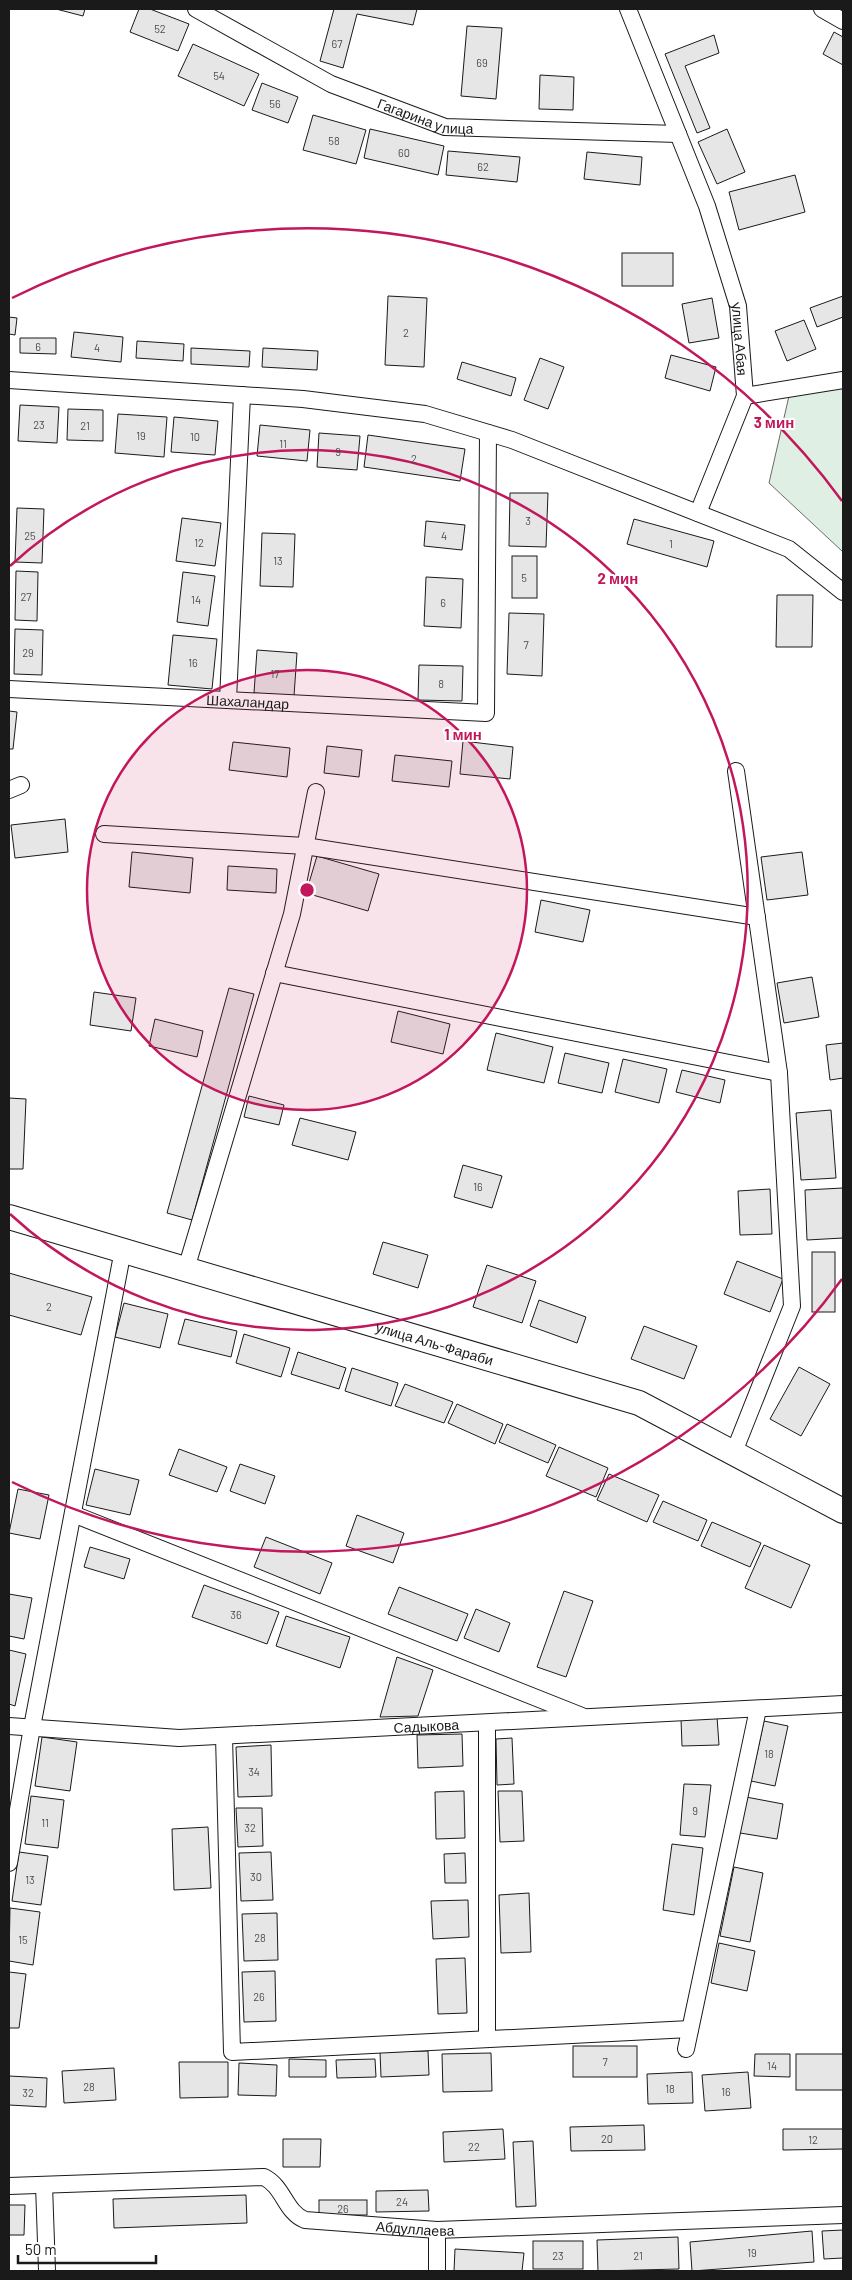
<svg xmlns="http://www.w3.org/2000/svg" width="852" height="2280" viewBox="0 0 852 2280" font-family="Barlow,sans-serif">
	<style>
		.green { fill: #e0efe3; stroke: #6a6a6a }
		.building { fill: #e6e6e6; stroke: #1a1a1a }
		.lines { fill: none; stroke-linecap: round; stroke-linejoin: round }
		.minor-casing { stroke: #1a1a1a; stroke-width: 18 }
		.secondary-casing { stroke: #1a1a1a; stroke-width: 26 }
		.minor { stroke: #fff; stroke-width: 16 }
		.secondary { stroke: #fff; stroke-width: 24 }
		.ring { fill: none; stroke: #c2185b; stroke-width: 2.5 }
		.labels { text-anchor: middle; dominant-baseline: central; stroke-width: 4; stroke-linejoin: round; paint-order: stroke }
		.number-label { font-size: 11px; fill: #4d4d4d }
		.street-label { font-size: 14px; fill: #1a1a1a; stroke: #fff }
		.centre { fill: #c2185b; stroke: #fff; stroke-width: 2.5 }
		.ring-label { font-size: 15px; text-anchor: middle; font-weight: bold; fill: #c2185b; stroke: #fff; stroke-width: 4; stroke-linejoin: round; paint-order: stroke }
	</style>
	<rect width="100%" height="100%" fill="#fff"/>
	<polygon class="green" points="843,374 843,552 769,483 789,396"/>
	<g class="building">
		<polygon points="56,9 85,9 83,16"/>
		<polygon points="139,9 150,9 189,24 178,51 130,32"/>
		<polygon points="334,9 417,9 413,25 357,14 343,68 320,61"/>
		<polygon points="467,26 502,28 496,99 461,96"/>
		<polygon points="834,32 843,37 843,65 823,54"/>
		<polygon points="714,35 719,53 685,66 710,128 697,133 665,54"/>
		<polygon points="193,44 259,74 244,106 178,76"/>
		<polygon points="540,75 574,77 573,110 539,109"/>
		<polygon points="262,83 298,97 288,123 252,110"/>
		<polygon points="313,115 366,130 356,164 303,150"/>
		<polygon points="370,129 444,146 438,175 364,158"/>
		<polygon points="727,129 745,172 717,184 698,142"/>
		<polygon points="448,151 520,157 517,182 446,175"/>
		<polygon points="587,152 642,157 640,185 584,179"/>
		<polygon points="795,175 805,212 739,230 729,192"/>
		<rect x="622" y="253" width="51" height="33"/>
		<polygon points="388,296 427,298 424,367 385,365"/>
		<polygon points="843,296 843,317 817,327 810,308"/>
		<polygon points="712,298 719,338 689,343 682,304"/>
		<polygon points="9,317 17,318 15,335 9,334"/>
		<polygon points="804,320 816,349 787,361 775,331"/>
		<polygon points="74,332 123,337 121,362 71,357"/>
		<polygon points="20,338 56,338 56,354 20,353"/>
		<polygon points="137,341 184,344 183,361 136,358"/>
		<polygon points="191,348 250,351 249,367 191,364"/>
		<polygon points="263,348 318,351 317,370 262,367"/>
		<polygon points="671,355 716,367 710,391 665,378"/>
		<polygon points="540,358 564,367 548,409 524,400"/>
		<polygon points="462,362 516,378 511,396 457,379"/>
		<polygon points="20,405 59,407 57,443 18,441"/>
		<polygon points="68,409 103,410 103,441 67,440"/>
		<polygon points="118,414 167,417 164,457 115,453"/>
		<polygon points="174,417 218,421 215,455 171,452"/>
		<polygon points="260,425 310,430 307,461 257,456"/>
		<polygon points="319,433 360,436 357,470 317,467"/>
		<polygon points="368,435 465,449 460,481 364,467"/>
		<polygon points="510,493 548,493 546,547 509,546"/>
		<polygon points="17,508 44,509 42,563 15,562"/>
		<polygon points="182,518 221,523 215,566 176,561"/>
		<polygon points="634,519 714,541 707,567 627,544"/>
		<polygon points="426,521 465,525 462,550 424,546"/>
		<polygon points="262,533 295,534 293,587 260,586"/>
		<rect x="512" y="556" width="25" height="42"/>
		<polygon points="16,571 38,572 37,621 15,620"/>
		<polygon points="183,572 215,576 208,626 177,622"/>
		<polygon points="426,577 463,579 461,628 424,626"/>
		<polygon points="777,595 813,595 812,647 776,647"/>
		<polygon points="509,613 544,614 542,676 507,674"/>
		<polygon points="15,629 43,630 42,675 14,674"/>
		<polygon points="173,635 217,639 212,689 168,685"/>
		<polygon points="257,650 297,653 294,696 254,693"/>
		<polygon points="419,665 463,666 462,701 418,700"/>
		<polygon points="9,711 17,712 13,749 9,749"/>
		<polygon points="463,741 513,747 510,779 460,774"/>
		<polygon points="233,742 290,748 287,777 229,770"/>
		<polygon points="327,746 362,750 359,777 324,773"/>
		<polygon points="395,755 452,761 449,787 392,781"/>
		<polygon points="65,819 68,852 15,858 11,825"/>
		<polygon points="132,852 193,858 190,893 129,887"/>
		<polygon points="802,852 808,895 767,900 761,857"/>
		<polygon points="317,856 379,874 368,911 306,893"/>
		<polygon points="228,866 277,869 276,893 227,890"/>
		<polygon points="541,900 590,910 583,942 535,932"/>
		<polygon points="812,977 819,1017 784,1023 777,983"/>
		<polygon points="229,988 254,994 192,1220 167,1213"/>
		<polygon points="94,992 136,998 131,1031 90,1025"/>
		<polygon points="398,1011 450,1024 443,1054 391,1042"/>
		<polygon points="155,1019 203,1031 197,1057 149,1046"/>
		<polygon points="496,1033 553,1047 544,1083 487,1070"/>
		<polygon points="843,1043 843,1078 830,1080 826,1045"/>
		<polygon points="565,1053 609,1063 602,1093 558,1083"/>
		<polygon points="623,1059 667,1069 659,1103 615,1092"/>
		<polygon points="682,1070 725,1080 720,1103 676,1092"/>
		<polygon points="249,1096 284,1105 279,1125 244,1117"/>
		<polygon points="9,1098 26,1099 23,1169 9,1169"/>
		<polygon points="831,1110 836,1178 801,1180 796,1113"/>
		<polygon points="300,1118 356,1132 348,1160 292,1145"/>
		<polygon points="463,1165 502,1176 492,1208 454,1197"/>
		<polygon points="843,1188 843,1238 807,1240 805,1190"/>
		<polygon points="770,1189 772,1234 740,1235 738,1191"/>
		<polygon points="383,1242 428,1255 418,1288 373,1274"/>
		<rect x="812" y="1252" width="23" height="60"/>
		<polygon points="737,1261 783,1279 770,1312 724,1294"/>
		<polygon points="487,1265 536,1281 522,1323 473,1307"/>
		<polygon points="9,1273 92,1297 81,1335 9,1315"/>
		<polygon points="539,1300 586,1317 577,1343 530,1326"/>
		<polygon points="124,1303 168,1314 160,1348 115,1337"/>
		<polygon points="185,1319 237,1331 231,1357 178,1344"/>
		<polygon points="644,1326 697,1346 684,1379 631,1359"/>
		<polygon points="244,1334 290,1348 281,1377 236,1363"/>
		<polygon points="298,1352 346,1368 339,1389 291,1374"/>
		<polygon points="799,1367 830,1384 801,1436 770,1419"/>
		<polygon points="352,1368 398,1383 391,1406 345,1391"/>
		<polygon points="405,1384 453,1402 444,1423 395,1406"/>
		<polygon points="457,1404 503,1424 495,1444 448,1423"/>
		<polygon points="507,1424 556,1445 548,1463 499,1442"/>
		<polygon points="559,1447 608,1468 596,1497 546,1476"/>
		<polygon points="179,1449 227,1467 217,1492 169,1475"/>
		<polygon points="240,1464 275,1476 265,1504 230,1491"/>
		<polygon points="95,1469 139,1480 130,1515 86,1505"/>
		<polygon points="609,1474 659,1495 647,1522 597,1500"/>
		<polygon points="18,1489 49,1495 40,1539 9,1533"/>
		<polygon points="663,1501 707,1520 698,1541 653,1522"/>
		<polygon points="357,1515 404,1533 393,1563 346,1546"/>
		<polygon points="712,1522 761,1543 750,1567 701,1546"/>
		<polygon points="266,1537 332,1563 320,1594 254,1567"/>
		<polygon points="764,1545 810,1565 791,1608 745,1588"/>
		<polygon points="90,1547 130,1559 124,1579 84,1567"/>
		<polygon points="204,1585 279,1612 267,1644 192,1617"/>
		<polygon points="399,1587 468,1614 457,1641 388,1614"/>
		<polygon points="564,1591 593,1601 566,1677 537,1667"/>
		<polygon points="9,1594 32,1598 24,1639 9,1636"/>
		<polygon points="476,1609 510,1623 499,1652 464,1638"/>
		<polygon points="286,1616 350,1637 340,1668 276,1646"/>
		<polygon points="9,1650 26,1654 15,1706 9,1704"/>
		<polygon points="397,1657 433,1670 418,1716 380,1717"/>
		<polygon points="717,1717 719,1745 682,1746 681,1719"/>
		<polygon points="764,1721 788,1726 775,1786 751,1781"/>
		<polygon points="462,1734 463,1766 418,1768 417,1735"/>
		<polygon points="42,1737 77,1742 70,1791 35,1786"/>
		<polygon points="512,1738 514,1784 497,1785 496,1739"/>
		<polygon points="271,1745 272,1796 238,1797 236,1747"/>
		<polygon points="684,1784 711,1785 705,1837 680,1835"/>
		<polygon points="464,1791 465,1838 436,1839 435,1792"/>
		<polygon points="498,1791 522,1791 524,1841 500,1842"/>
		<polygon points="31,1796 64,1800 58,1848 25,1844"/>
		<polygon points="746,1797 783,1804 777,1839 740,1833"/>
		<polygon points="236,1808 262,1808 263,1846 238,1847"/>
		<polygon points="208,1827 211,1888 174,1890 172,1829"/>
		<polygon points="672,1844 703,1848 694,1915 663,1910"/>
		<polygon points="19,1852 48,1856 41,1905 12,1901"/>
		<polygon points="271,1852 273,1900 241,1901 239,1853"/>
		<polygon points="465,1853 466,1883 445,1883 444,1854"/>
		<polygon points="734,1867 763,1873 750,1942 720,1936"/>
		<polygon points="529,1893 531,1952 501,1953 499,1895"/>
		<polygon points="468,1900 469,1937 433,1939 431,1901"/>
		<polygon points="10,1908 40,1912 33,1965 9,1961"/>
		<polygon points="277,1913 278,1960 244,1961 242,1914"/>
		<polygon points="719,1943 755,1951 747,1991 711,1983"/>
		<polygon points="465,1958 467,2013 438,2014 436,1959"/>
		<polygon points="275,1971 276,2021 244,2022 242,1972"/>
		<polygon points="9,1972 26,1974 19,2028 9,2028"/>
		<rect x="573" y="2046" width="64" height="31"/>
		<polygon points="428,2051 429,2075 381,2077 380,2052"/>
		<polygon points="491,2053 492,2091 443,2092 442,2054"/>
		<polygon points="755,2054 790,2054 790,2077 754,2076"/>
		<rect x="796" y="2054" width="47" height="36"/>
		<polygon points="289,2059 326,2060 326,2077 289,2077"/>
		<polygon points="375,2059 376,2077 337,2078 336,2060"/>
		<polygon points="179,2062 228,2062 228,2097 180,2098"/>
		<polygon points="239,2063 277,2065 276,2096 238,2095"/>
		<polygon points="114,2068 116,2100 64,2103 62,2071"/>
		<polygon points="692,2072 693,2103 648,2104 647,2074"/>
		<polygon points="748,2072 751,2108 705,2111 702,2075"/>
		<polygon points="9,2076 47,2078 46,2107 9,2105"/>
		<polygon points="644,2125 645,2150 571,2151 570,2127"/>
		<polygon points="503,2129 505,2159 444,2162 443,2132"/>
		<polygon points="783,2129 843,2129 843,2149 783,2150"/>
		<polygon points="283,2139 321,2139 320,2167 283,2167"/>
		<polygon points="533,2141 536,2206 516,2207 513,2142"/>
		<polygon points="428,2190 429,2211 376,2212 376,2191"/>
		<polygon points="246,2195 247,2223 114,2228 113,2199"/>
		<rect x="319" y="2200" width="48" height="15"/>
		<polygon points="9,2205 25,2205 24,2235 9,2235"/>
		<polygon points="843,2230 843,2258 824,2259 822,2231"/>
		<polygon points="812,2231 814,2262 692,2271 690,2242"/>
		<polygon points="678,2237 679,2269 598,2271 597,2240"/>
		<rect x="533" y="2241" width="50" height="28"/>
		<polygon points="455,2249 524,2253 522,2271 454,2271"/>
	</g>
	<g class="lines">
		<defs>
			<g id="minor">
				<path id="s1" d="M196 9 331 84 445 127 678 134"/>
				<path id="s2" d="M628 9 707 206 738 306 745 396 698 513"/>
				<polyline points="822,9 843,21"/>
				<polyline points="9,380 303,399 425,414 512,440 789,549 843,592"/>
				<polyline points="745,396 843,380"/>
				<path id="s3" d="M9 689 486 713 488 433"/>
				<polyline points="228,700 242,395"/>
				<polyline points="9,790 21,785"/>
				<polyline points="104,834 305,846 757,917"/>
				<polyline points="274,973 779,1073"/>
				<polyline points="186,1269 292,914 316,792"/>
				<polyline points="734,1452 792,1306 779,1073 736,771"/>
				<polyline points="73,1514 582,1716"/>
				<path id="s4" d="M9 1726 179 1738 843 1704"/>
				<polyline points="224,1736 232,2052 690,2029"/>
				<polyline points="9,1863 32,1727 123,1250"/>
				<polyline points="487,2039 487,1723"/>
				<polyline points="686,2049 758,1709"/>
				<polyline points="44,2185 47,2271"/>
				<path id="s5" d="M9 2186 264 2177C284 2187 285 2212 305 2220L437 2230 843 2215"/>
				<polyline points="437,2230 437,2271"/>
			</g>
			<g id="secondary">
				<path id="s6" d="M9 1217 639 1403 843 1511"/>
			</g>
		</defs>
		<use href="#minor" class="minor-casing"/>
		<use href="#secondary" class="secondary-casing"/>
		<use href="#minor" class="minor"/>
		<use href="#secondary" class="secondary"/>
	</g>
	<circle cx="307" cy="890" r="220" fill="#c2185b" fill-opacity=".12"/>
	<g class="ring">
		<circle cx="307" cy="890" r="220"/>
		<path d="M10 566A440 440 0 1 1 10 1214"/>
		<path d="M842 1279A661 661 0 0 1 12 1482M12 298A661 661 0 0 1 842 501"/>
	</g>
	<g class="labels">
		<g class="number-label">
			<text x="160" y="28">52</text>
			<text x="337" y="43">67</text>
			<text x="482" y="62">69</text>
			<text x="219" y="75">54</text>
			<text x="275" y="103">56</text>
			<text x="334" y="140">58</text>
			<text x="404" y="152">60</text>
			<text x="483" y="166">62</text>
			<text x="406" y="332">2</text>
			<text x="38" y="346">6</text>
			<text x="97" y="347">4</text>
			<text x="39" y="424">23</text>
			<text x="85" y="425">21</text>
			<text x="141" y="435">19</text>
			<text x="195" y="436">10</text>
			<text x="283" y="443">11</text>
			<text x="338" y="451">9</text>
			<text x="414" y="458">2</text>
			<text x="528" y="520">3</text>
			<text x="30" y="535">25</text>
			<text x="444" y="535">4</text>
			<text x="199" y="542">12</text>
			<text x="671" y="543">1</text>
			<text x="278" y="560">13</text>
			<text x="524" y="577">5</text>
			<text x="26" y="596">27</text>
			<text x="196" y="599">14</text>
			<text x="443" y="602">6</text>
			<text x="526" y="644">7</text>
			<text x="28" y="652">29</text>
			<text x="193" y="662">16</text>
			<text x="275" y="673">17</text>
			<text x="441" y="683">8</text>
			<text x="478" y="1186">16</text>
			<text x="49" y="1306">2</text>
			<text x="236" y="1614">36</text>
			<text x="769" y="1753">18</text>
			<text x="254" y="1771">34</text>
			<text x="695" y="1810">9</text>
			<text x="45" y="1822">11</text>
			<text x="250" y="1827">32</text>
			<text x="256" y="1876">30</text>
			<text x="30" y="1879">13</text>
			<text x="260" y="1937">28</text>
			<text x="23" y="1939">15</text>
			<text x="259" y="1996">26</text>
			<text x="605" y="2061">7</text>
			<text x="772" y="2065">14</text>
			<text x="89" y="2086">28</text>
			<text x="670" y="2088">18</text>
			<text x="726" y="2091">16</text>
			<text x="28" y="2092">32</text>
			<text x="607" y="2138">20</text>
			<text x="813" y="2139">12</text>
			<text x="474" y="2146">22</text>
			<text x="402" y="2201">24</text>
			<text x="343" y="2208">26</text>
			<text x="752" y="2252">19</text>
			<text x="558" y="2255">23</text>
			<text x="638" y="2255">21</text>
		</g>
		<g class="street-label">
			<text stroke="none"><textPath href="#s1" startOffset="255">Гагарина улица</textPath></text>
			<text stroke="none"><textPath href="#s2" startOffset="350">улица Абая</textPath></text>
			<text stroke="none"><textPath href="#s3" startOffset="239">Шахаландар</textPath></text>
			<text stroke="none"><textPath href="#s6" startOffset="444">улица Аль-Фараби</textPath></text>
			<text stroke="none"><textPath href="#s4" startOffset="418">Садыкова</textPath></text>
			<text stroke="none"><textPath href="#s5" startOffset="426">Абдуллаева</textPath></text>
		</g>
	</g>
	<circle cx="307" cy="890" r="8" class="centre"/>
	<g class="ring-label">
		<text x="774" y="428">3 мин</text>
		<text x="618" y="584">2 мин</text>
		<text x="463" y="740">1 мин</text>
	</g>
	<rect width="852" height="2280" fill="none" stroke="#1a1a1a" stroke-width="20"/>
	<path d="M18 2255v8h138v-8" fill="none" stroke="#1a1a1a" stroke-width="2.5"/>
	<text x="25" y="2255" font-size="15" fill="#1a1a1a" stroke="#ffffff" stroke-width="4" paint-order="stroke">50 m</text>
</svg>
